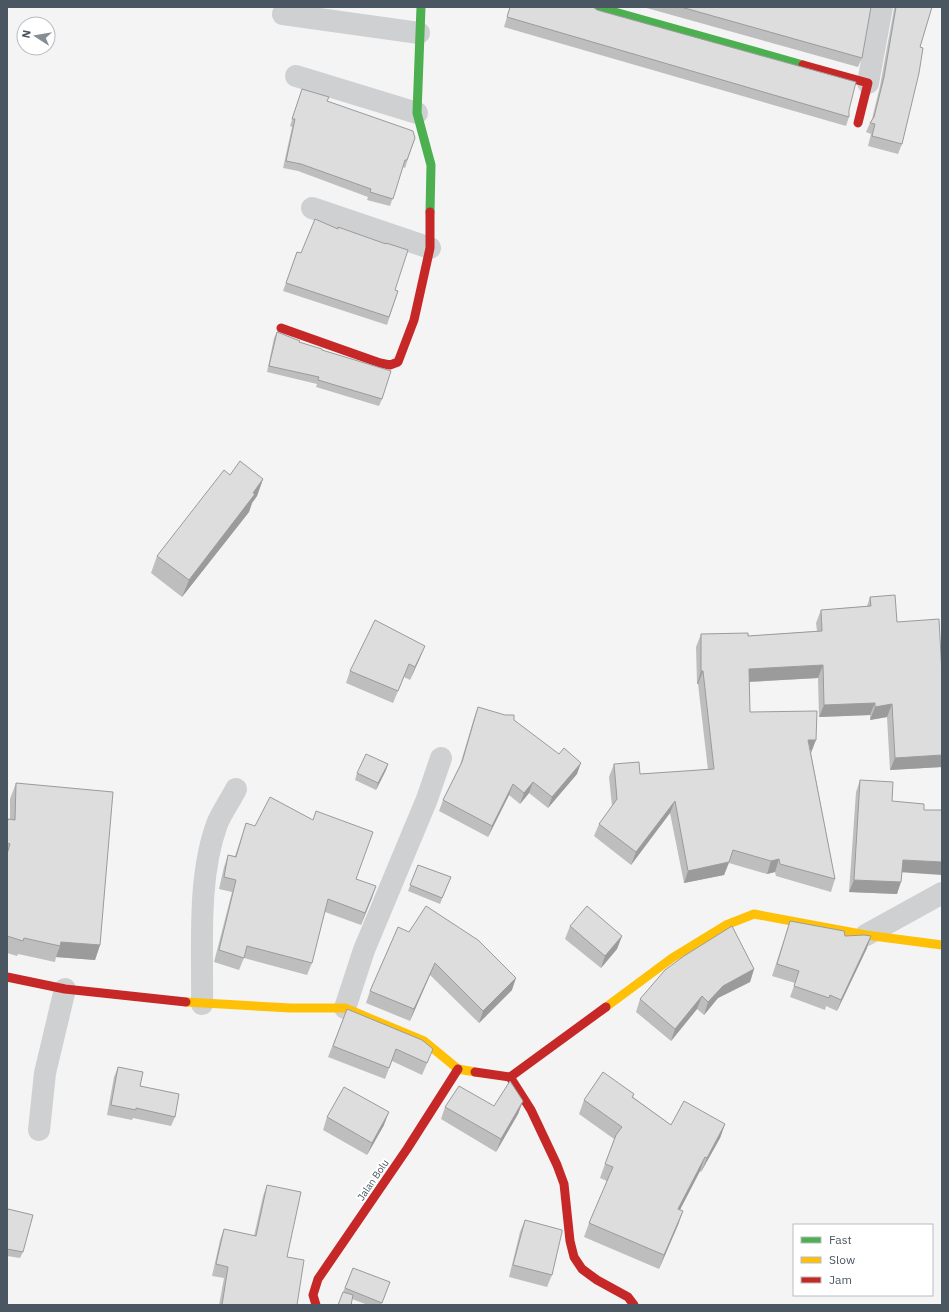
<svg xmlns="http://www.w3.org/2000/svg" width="949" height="1312" viewBox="0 0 949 1312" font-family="'IBM Plex Sans',sans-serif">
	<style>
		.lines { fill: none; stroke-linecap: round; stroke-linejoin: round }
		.street { stroke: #ced0d2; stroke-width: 22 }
		.fast { stroke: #4caf50; stroke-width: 9 }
		.slow { stroke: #ffc107; stroke-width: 9 }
		.jam { stroke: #c62828; stroke-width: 9 }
		.wall { fill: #bebebf }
		.shaded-wall { fill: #9b9b9b }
		.building { fill: #ddddde; stroke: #9b9b9b }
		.labels { text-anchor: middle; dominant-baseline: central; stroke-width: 4; stroke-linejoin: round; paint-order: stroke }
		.street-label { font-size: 10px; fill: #4a5661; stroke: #fff }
	</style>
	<rect width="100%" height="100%" fill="#f4f4f4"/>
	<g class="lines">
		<g class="street">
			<polyline points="283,14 419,33"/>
			<polyline points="296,76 417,113"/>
			<polyline points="868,83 882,7"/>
			<polyline points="312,208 430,248"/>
			<polyline points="866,935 942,893"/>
			<path d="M202 1004C203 947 197 879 217 824 222 812 230 801 236 789"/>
			<polyline points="345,1008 364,950 427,799 441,758"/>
			<polyline points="39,1130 45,1073 65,989"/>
		</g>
		<g class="fast">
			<polyline points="421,7 417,113 431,165 430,212"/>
			<polyline points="597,7 803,65"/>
		</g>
		<g class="slow">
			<polyline points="186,1002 291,1008 345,1008 424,1041 458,1069 475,1072"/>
			<polyline points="606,1007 672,958 726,925 754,914 866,935 942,945"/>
		</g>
		<g class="jam">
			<polyline points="803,65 868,83 858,123"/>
			<polyline points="281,328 380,363 390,365 398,362 414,320 430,248 430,212"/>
			<polyline points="7,977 65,989 186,1002"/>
			<polyline points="475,1072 510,1077 606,1007"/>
			<polyline points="510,1077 531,1110 557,1165 564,1184 570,1241 574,1257 582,1269 597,1280 628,1297 634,1305"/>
			<polyline points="316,1305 313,1295 318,1279 407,1149 458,1069"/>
		</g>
	</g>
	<g class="wall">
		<polygon points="510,7 593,7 597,10 849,110 849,117 846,126 504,27"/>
		<polygon points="643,7 871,7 862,58 858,67"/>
		<polygon points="894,7 932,7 920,47 902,144 898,154 868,146 871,134 866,132 870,123 872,119 880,86 894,9"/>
		<polygon points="302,89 327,101 415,138 405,168 403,167 390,206 367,200 368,197 298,171 283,168 292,127 290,126"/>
		<polygon points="338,229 395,290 398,291 387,325 283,291 297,252 301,253"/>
		<polygon points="277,332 299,342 322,350 382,399 379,406 316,387 317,384 267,372 274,338"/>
		<polygon points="230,475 263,479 257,496 252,503 249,512 182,597 151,573 157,556"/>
		<polygon points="870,597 897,622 942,767 890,770 887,717 870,720 870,715 819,717 818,678 749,682 750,712 811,753 835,879 831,892 776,876 775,872 767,874 729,863 724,875 684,883 670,813 631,865 594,836 599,824 612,806 609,777 614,764 640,774 708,770 698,684 697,684 696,647 701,634 748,636 817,631 816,623 821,610 867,606"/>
		<polygon points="420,658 410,680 404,677 393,703 346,683 350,671"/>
		<polygon points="478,707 514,720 577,774 548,808 529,793 520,804 509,795 488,837 439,811 443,800 460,765 474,718"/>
		<polygon points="388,764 386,770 376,790 355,780 357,773"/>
		<polygon points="860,780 892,801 902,872 897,894 849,892 856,792"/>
		<polygon points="16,783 100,945 95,960 56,957 55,962 18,954 17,956 7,953 7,822 8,819 10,819 10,799"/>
		<polygon points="246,823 356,879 376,886 361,925 325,912 312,963 307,975 244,958 239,970 214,962 232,892 219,889 224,867 228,855 235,856"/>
		<polygon points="418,865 451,877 440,904 408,891"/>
		<polygon points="790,921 845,936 867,948 837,1011 826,1006 825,1010 790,997 795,983 772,976"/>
		<polygon points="570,926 622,936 617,949 601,968 565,939"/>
		<polygon points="398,927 512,990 479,1023 430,975 410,1021 366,1003 370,991"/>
		<polygon points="754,969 750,982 718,998 704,1015 697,1009 671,1041 636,1012 640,999"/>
		<polygon points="347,1009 428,1061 422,1075 392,1061 385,1079 328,1057"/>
		<polygon points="118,1067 140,1086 175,1117 171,1126 133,1118 132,1120 107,1115 114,1077"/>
		<polygon points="634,1094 633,1097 671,1125 725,1124 720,1138 701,1172 700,1171 680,1210 683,1211 678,1225 659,1269 584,1237 589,1223 607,1181 600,1178 614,1139 579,1114 584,1100"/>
		<polygon points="523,1101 518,1114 496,1152 441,1119 445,1107 494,1106"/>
		<polygon points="327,1117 384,1125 367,1155 323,1130"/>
		<polygon points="267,1185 287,1257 297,1305 219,1305 224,1278 212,1276 220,1240 224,1229 254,1236 263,1196"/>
		<polygon points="8,1209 23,1252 20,1258 7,1256 7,1211"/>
		<polygon points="525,1220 552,1275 547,1287 509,1277 520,1232"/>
		<polygon points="353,1268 390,1282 381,1305 368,1305 352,1299 343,1292"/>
	</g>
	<g class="shaded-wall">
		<polygon points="263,479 257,496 252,503 249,512 182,597 189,580"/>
		<polygon points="425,646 420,658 410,680 415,667"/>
		<polygon points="823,665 818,678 744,682 749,669"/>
		<polygon points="701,671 703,671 698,684 697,684"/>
		<polygon points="875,703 870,715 819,717 824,705"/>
		<polygon points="892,704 887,717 870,720 875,707"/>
		<polygon points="808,740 816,740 811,753"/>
		<polygon points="942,755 942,767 890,770 895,758"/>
		<polygon points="581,763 577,774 548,808 552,797"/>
		<polygon points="388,764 386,770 376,790 378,783"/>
		<polygon points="533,782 529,793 520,804 524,793"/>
		<polygon points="513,784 509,795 488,837 492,826"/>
		<polygon points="675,801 670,813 631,865 636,852"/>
		<polygon points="779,859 775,872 767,874 771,861"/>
		<polygon points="903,860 942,862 942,875 898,872"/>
		<polygon points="729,862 724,875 684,883 688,871"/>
		<polygon points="854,880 901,882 897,894 849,892"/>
		<polygon points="376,886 372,898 361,925 365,913"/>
		<polygon points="622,936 617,949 601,968 605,956"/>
		<polygon points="871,936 867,948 837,1011 841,1000"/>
		<polygon points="61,942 100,945 95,960 56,957 60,946"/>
		<polygon points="435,963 430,975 410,1021 414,1009"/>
		<polygon points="754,969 750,982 718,998 704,1015 708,1002 723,986"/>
		<polygon points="516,978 512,990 479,1023 483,1011"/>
		<polygon points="702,996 697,1009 671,1041 675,1029"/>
		<polygon points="523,1101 518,1114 496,1152 501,1139"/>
		<polygon points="389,1112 384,1125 367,1155 372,1143"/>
		<polygon points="725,1124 720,1138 701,1172 707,1158"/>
		<polygon points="705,1157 700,1171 673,1223 678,1209"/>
		<polygon points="683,1211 678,1225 659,1269 664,1255"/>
	</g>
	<g class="building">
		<polygon points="510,7 593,7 597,10 856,82 849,110 849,117 507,17"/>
		<polygon points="681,7 871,7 862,58"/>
		<polygon points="896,7 932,7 920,47 923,48 919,73 902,144 872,136 875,124 870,123 874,117 884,77"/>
		<polygon points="302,89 329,97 327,101 413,131 415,138 407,160 405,160 393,199 370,192 371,189 301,164 286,161 295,119 292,119"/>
		<polygon points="315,219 338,229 338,227 386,244 386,243 408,250 395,290 398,291 389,317 286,283 297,252 301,253"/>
		<polygon points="277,332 300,341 299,342 322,349 322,350 391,371 382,399 318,380 319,377 269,366"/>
		<polygon points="240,461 263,479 253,493 255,494 189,580 157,556 224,470 230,475"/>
		<polygon points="895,595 897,622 939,619 942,674 942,755 895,758 892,704 875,707 875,703 824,705 823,665 749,669 750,712 817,711 816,740 808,740 835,879 780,864 779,859 771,861 733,850 729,862 688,871 675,801 636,852 599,824 617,799 614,764 639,762 640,774 714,769 703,671 701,671 701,634 748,633 748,636 822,631 821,610 871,606 870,597"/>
		<polygon points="375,620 425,646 415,667 409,664 398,691 350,671"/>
		<polygon points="478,707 505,715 514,715 514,720 559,754 564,748 581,763 552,797 533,782 524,793 513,784 492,826 443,800 462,762"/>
		<polygon points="366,754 388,764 378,783 357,773"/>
		<polygon points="860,780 893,782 892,801 924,804 924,810 942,810 942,862 903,860 901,882 854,880"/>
		<polygon points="16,783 113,792 100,945 61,942 60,946 24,938 23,941 7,936 7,854 10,844 7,843 7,824 8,819 15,820"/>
		<polygon points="270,797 313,820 316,811 373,832 356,879 376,886 365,913 328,899 312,963 247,946 244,958 219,950 236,880 224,877 228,855 236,857 246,823 255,826"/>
		<polygon points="418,865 451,877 442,898 410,885"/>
		<polygon points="426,906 478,940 516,978 483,1011 435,963 414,1009 370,991 398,927 409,932"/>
		<polygon points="587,906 622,936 605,956 570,926"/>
		<polygon points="790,921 844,931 845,936 864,935 871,936 841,1000 830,995 829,998 794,986 799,971 777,964"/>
		<polygon points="732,926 754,969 723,986 708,1002 702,996 675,1029 640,999 665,970 684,956"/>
		<polygon points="347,1009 422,1040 433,1049 427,1063 396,1049 389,1068 333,1046"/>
		<polygon points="118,1067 143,1072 140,1086 179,1094 175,1117 136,1108 136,1110 111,1105"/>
		<polygon points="603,1072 634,1094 632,1097 671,1125 684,1101 725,1124 707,1158 705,1157 678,1209 683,1211 664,1255 589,1223 613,1167 605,1164 616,1135 622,1127 584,1100"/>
		<polygon points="510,1081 523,1101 501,1139 445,1107 459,1086 494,1106"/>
		<polygon points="344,1087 389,1112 372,1143 327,1117"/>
		<polygon points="267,1185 301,1192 287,1257 304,1260 297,1305 222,1305 228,1267 216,1264 224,1229 256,1236"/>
		<polygon points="8,1209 33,1215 23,1252 7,1249 7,1213"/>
		<polygon points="525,1220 562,1230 562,1232 552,1275 513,1265"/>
		<polygon points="353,1268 390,1282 382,1303 345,1288"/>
		<polygon points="343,1292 353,1295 351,1305 338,1305"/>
	</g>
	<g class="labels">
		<g class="street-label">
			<text transform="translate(373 1180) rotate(-56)">Jalan Bolu</text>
		</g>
	</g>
	<rect width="949" height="1312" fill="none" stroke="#4a5661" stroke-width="16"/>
	<rect x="793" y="1224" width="140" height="72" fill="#ffffff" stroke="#b7bbc0"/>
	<rect x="801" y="1237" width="20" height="6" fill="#4caf50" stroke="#b7bbc0"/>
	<text x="829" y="1244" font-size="12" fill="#4a5661">Fast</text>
	<rect x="801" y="1257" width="20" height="6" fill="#ffc107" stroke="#b7bbc0"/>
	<text x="829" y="1264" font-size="12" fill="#4a5661">Slow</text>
	<rect x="801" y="1277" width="20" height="6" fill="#c62828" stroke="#b7bbc0"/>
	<text x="829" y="1284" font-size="12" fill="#4a5661">Jam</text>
	<g transform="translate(36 36) rotate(282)"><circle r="19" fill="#ffffff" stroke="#b7bbc0"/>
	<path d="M0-3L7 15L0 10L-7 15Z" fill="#868d94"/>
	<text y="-6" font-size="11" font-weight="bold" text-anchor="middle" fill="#4a5661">N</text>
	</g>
</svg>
